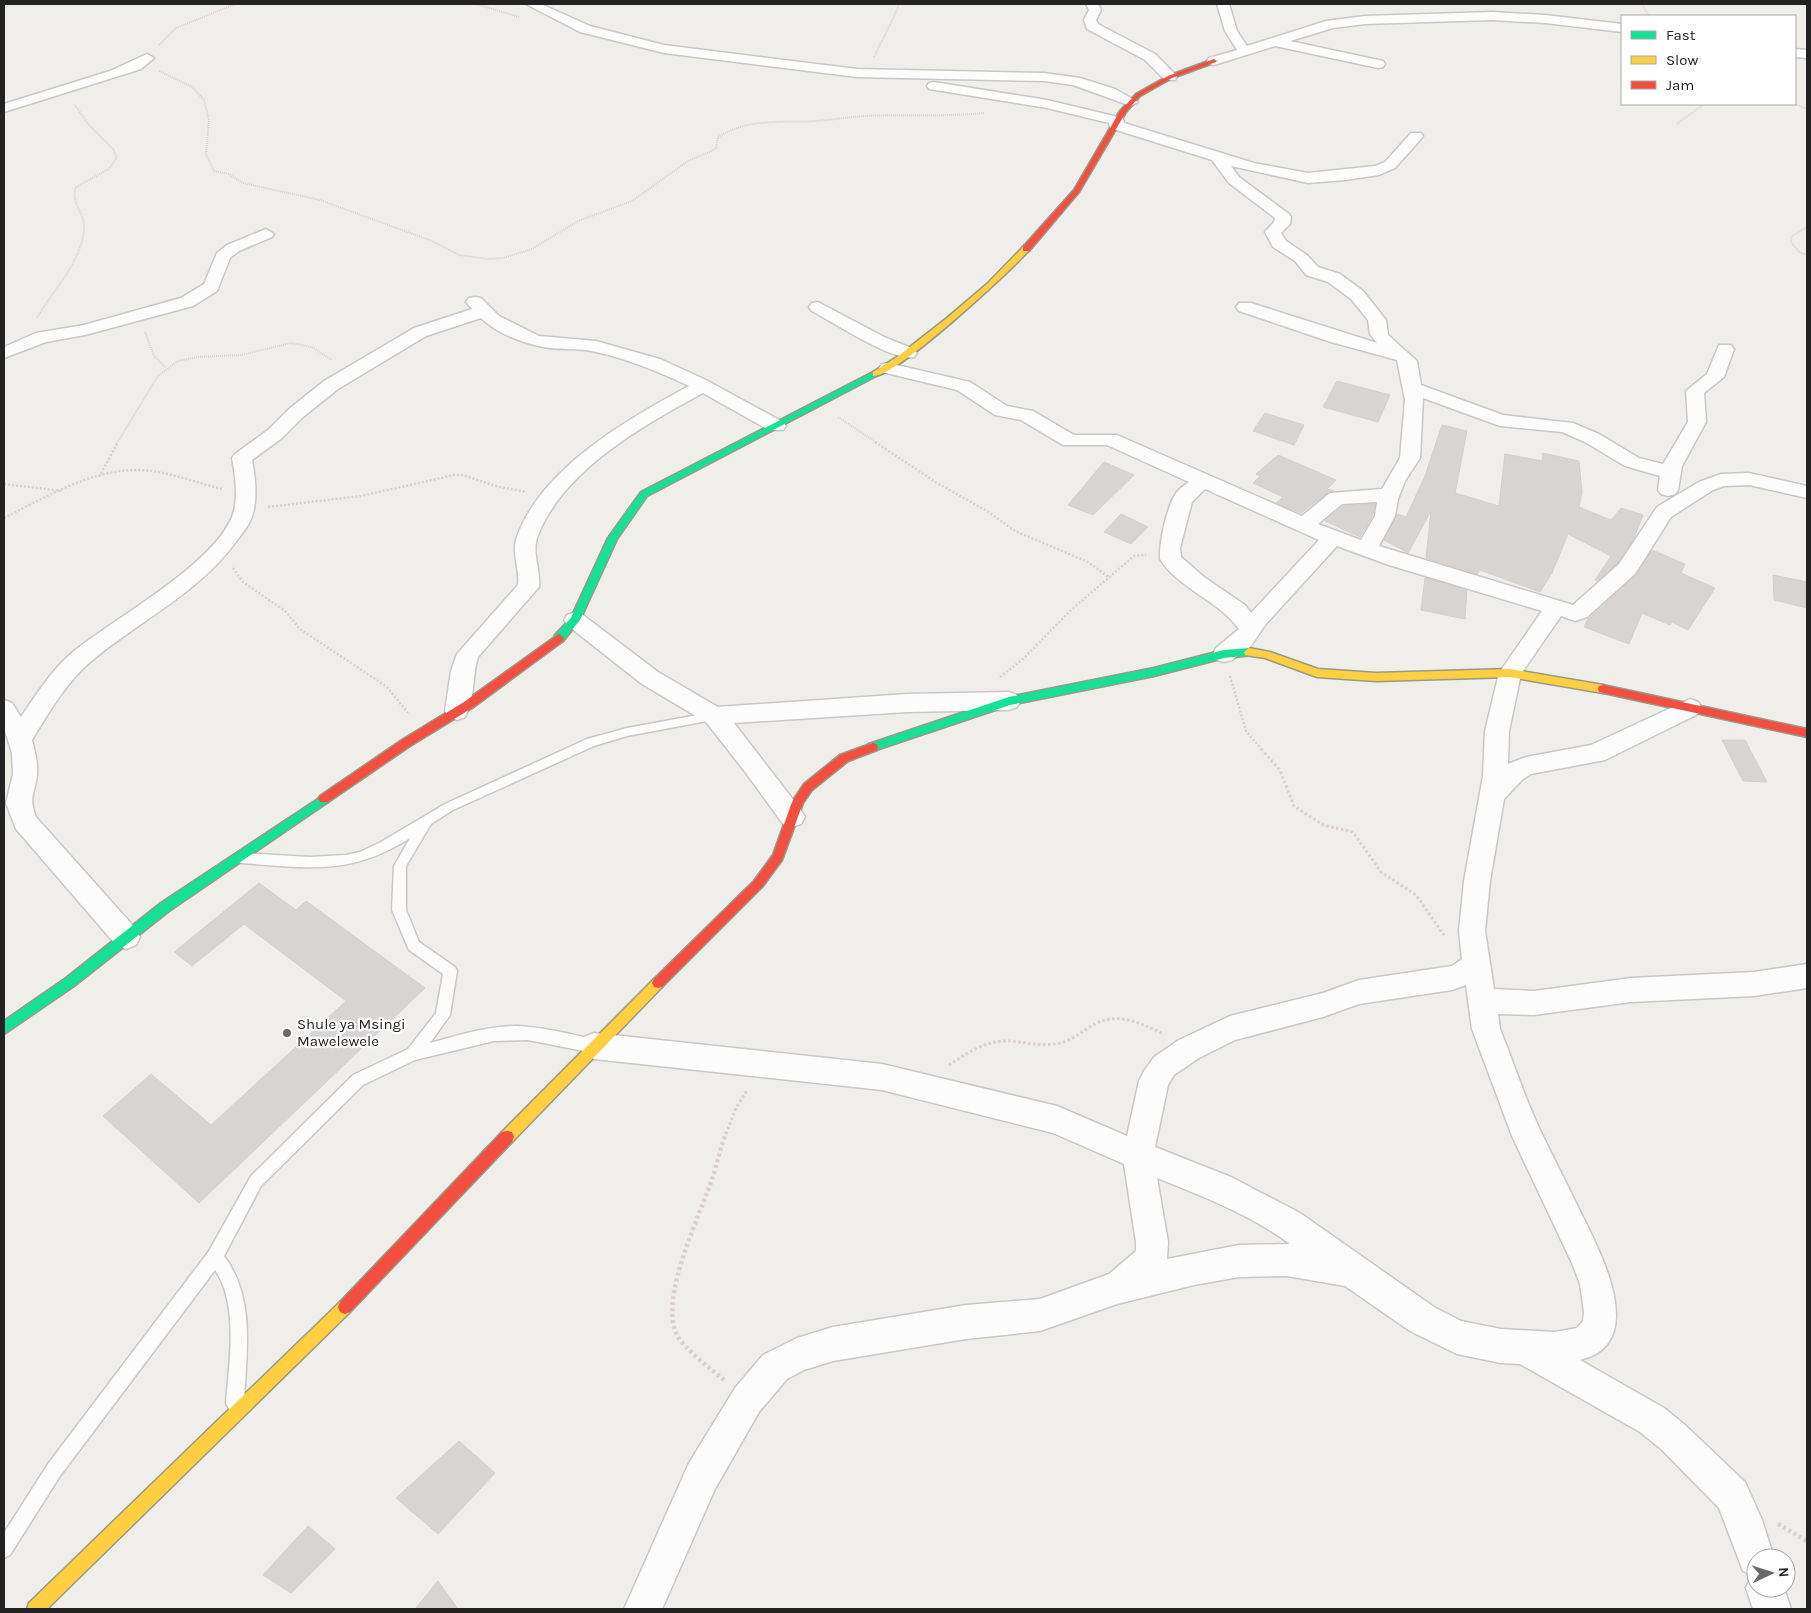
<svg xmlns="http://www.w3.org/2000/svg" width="1811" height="1613" viewBox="0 0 1811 1613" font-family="Karla,sans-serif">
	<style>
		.building { fill: #d7d4d2; stroke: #d3d0cc }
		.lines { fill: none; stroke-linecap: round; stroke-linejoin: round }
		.lane-casing { stroke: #c9c8c7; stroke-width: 3 }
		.street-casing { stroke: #c9c8c7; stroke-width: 3 }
		.fast-casing { stroke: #999a82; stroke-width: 3 }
		.slow-casing { stroke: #999a82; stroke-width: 3 }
		.jam-casing { stroke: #999a82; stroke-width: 3 }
		.path-far3 { stroke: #dccecd; stroke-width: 2; stroke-dasharray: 1 1; stroke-linecap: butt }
		.path-far2 { stroke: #dccecd; stroke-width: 2.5; stroke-dasharray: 2 2; stroke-linecap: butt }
		.path-far1 { stroke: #dccecd; stroke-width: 3; stroke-dasharray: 2.5 2.5; stroke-linecap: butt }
		.path { stroke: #dccecd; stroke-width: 4.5; stroke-dasharray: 3 3; stroke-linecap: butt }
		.lane { fill: #fdfcfc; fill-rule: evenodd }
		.street { fill: #fdfcfc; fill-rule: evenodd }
		.fast { fill: #16e098; fill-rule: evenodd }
		.slow { fill: #ffcf43; fill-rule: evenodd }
		.jam { fill: #f24e42; fill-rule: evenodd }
		.poi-dot { fill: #6a6968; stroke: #fff; stroke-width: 2 }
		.labels { text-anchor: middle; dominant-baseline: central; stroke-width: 4.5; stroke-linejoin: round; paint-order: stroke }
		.poi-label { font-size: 15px; fill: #222; stroke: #fff; text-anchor: start }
	</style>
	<rect width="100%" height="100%" fill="#f0eeeb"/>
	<g class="building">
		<polygon points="1337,381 1390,395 1378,422 1323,407"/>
		<polygon points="1265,413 1304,425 1294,445 1253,431"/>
		<polygon points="1442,425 1467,431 1455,493 1499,506 1505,454 1542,461 1543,453 1579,461 1582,492 1579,507 1611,520 1621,508 1643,515 1634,538 1618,563 1597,581 1595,580 1611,556 1568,534 1552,573 1540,592 1480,570 1477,574 1426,558 1431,511 1408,553 1384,540 1397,514 1406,517 1425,476"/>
		<polygon points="1278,455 1336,480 1327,489 1334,491 1329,492 1301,513 1276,503 1283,497 1253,483 1260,476 1256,474"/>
		<polygon points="1104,462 1134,475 1093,515 1068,505"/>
		<polygon points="1375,504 1373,515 1360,537 1325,521 1343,506"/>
		<polygon points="1121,514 1148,527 1131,544 1104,532"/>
		<polygon points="1652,550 1685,564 1681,573 1715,588 1688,630 1672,622 1670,625 1642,613 1629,644 1584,627 1588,619 1636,575"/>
		<polygon points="1773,575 1807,582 1807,608 1774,600"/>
		<polygon points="1425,578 1467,590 1465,619 1421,610"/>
		<polygon points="1722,740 1745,740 1767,782 1743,781"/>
		<polygon points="259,883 296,910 306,901 425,988 199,1203 103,1116 151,1074 211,1125 346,1001 244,924 192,966 174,952"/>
		<polygon points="459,1441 495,1473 438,1534 396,1498"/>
		<polygon points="308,1526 335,1549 291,1593 263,1575"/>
		<polygon points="438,1581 458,1609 415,1609"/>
	</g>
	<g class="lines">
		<defs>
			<path id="lane" d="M714 712 720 716 718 719 627 736 594 746 453 810 431 824 406 866V910L419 942 455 967 457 971 450 1015 430 1043C459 1035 487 1026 517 1026 543 1027 569 1034 594 1039L599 1041 601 1046 599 1051 594 1053 528 1040 494 1041 415 1060 363 1085 261 1186 224 1256C256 1298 246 1354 244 1403L241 1409 235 1412 229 1409 226 1403C229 1364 239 1304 215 1270L60 1476 10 1555 4 1558V1533L48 1464 209 1251 251 1176 353 1075 408 1049 436 1013 443 974 409 950 392 910 394 866 410 838C350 876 309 868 242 863L237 862 236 858 237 854 242 853 310 857 346 855 360 852 381 842 445 804 587 739 627 728Z"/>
			<g id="street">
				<polygon points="526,4 541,4 590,26 664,45 857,69 1044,73 1080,78 1115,89 1138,102 1131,106 1073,85 1044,81 857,77 664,53 580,32"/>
				<polygon points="1086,4 1098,4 1101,10 1096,20 1098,24 1155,54 1175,74 1177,77 1175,80 1165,80 1145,60 1087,29 1084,20 1089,10"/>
				<polygon points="1217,4 1229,4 1237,31 1247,46 1326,21 1365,16 1492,12 1545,15 1622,24 1622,32 1545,23 1492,20 1365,24 1333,28 1290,41 1383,61 1385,64 1383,67 1378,68 1275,46 1214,65 1209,64 1207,61 1209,58 1237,50 1225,31"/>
				<polygon points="1795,49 1807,50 1807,58 1795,57"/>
				<polygon points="147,54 154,58 141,69 4,112 4,104 110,71"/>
				<path d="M934 82 1047 100 1118 117 1123 118 1124 123 1254 163 1308 173 1375 166 1385 162 1411 133H1421L1423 136 1421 139 1395 168 1379 175 1345 180 1308 183 1231 166 1239 177 1289 214 1291 217 1290 224 1281 233 1286 241 1307 255 1318 267 1340 274 1363 291 1386 320 1388 335 1417 361 1421 385 1503 415 1573 423 1599 434 1639 458 1663 464 1688 422 1686 391 1707 374 1719 345H1731L1734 349 1724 377 1704 393 1706 422 1682 466 1678 490 1675 494 1668 496 1661 494 1658 490 1660 476 1625 466 1585 442 1562 432 1500 426 1423 398 1420 458 1405 481 1398 499 1395 516 1379 546 1573 605 1619 564 1657 507 1699 482 1721 474 1749 473 1807 486V498L1749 485 1724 486 1713 490 1671 517 1635 574 1587 617 1575 621 1561 616 1521 674 1509 731 1508 764 1526 757 1591 745 1690 699 1698 702 1702 708 1698 714 1605 760 1531 774 1523 779 1504 799 1490 881 1485 931 1494 989 1534 991 1631 978 1754 972 1807 964V988L1754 996 1631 1002 1534 1015 1498 1014 1500 1029C1514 1063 1525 1099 1541 1132 1553 1157 1566 1182 1578 1207 1597 1246 1652 1343 1580 1360L1664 1408 1685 1425 1745 1482 1762 1520 1774 1558H1756V1588H1784L1791 1609H1753L1746 1588 1752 1575 1743 1571 1719 1508 1661 1449 1640 1432 1520 1364 1501 1363 1457 1354 1410 1331 1345 1286 1287 1276 1239 1277 1194 1285 1117 1304 1040 1331 966 1339 833 1361 804 1370 787 1379 759 1412 715 1489 662 1609H624L689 1463 735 1388 763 1355 797 1338 833 1327 966 1305 1040 1299 1109 1274 1136 1251V1242L1124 1164 1053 1133 882 1090 594 1059 584 1055 580 1046 584 1037 594 1033 882 1064 1057 1106 1127 1136 1139 1081 1144 1071 1154 1057 1179 1040 1230 1016 1323 993 1359 980 1452 966 1462 959 1459 931 1464 881 1483 776 1485 731 1499 673 1542 611 1389 565 1337 546 1265 625 1251 646 1232 660 1224 662 1216 660 1213 654 1216 648 1239 629C1218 600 1179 589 1160 559 1159 543 1167 505 1177 492 1180 488 1185 485 1189 482L1107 445H1063L1021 420 995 415 957 390 882 372 879 368 882 364 888 363 970 382 1007 406 1033 411 1074 435H1117L1302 516 1330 493 1382 489 1400 458 1405 400 1397 360 1331 342 1239 311 1236 307 1239 303H1251L1377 343 1370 334 1368 320 1351 299 1328 282 1306 275 1295 261 1273 247 1265 232 1274 222 1275 218 1229 183 1212 160 1110 128 1109 123 1047 108 929 89 927 86 929 83ZM1205 489 1319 540 1251 613 1245 605 1204 577 1181 557 1180 548 1192 502ZM1377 502 1375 516 1361 540 1318 524 1342 504ZM1466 985 1472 1029 1512 1136 1572 1263 1580 1284 1584 1312 1583 1321 1577 1328 1555 1332 1501 1329 1461 1321 1434 1307 1300 1213 1231 1177 1155 1147 1168 1085 1174 1075 1199 1058 1235 1040 1323 1017 1359 1004 1452 990ZM1157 1178C1202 1196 1251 1215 1290 1244L1239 1245 1167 1259 1168 1242Z"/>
				<polygon points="266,229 274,234 272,237 239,251 230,258 217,291 193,306 85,335 46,342 4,358 4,347 36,333 84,325 181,298 204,284 217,253 227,245"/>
				<path d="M475 297 481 298 499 316 539 336 596 341 660 359 706 380 783 422 786 426 783 430H769L703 393C644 425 561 471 537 538 532 554 541 571 539 587L478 657C472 676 475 700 465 717L457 720 449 717 445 711 451 671 457 654 518 585C520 570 512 555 516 540 538 470 629 418 689 386 659 372 629 359 596 352 581 348 565 350 550 348 527 345 497 334 481 318L426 336 338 389 303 417 282 438 252 460C255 476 257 493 254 509 252 521 245 530 238 539 199 594 138 621 89 663 65 684 48 714 32 740 35 751 38 763 37 775 35 794 28 796 36 817L136 929 140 937 136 945 126 949 116 945 16 829 6 803 13 774 12 753 4 728V700L12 703 21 717C36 695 52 669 73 652 113 619 221 561 234 511 238 494 235 475 232 458L235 454 268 430 289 409 324 381 414 328 472 309 466 302 469 298Z"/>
				<path d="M818 302 884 337 914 349 917 353 914 357C893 362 833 322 812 311L809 307 812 303Z"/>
				<polygon points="575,612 583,615 658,672 718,707 907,694 1009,692 1017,695 1021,701 1017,707 1009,710 907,712 734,723 801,810 805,817 801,824 792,827 783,824 746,773 706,722 642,684 567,625 564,620 567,615"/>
			</g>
			<g id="fast">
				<polygon points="873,372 880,374 647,496 617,539 580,620 563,641 555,641 554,638 555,635 571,618 608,538 641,492"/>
				<polygon points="1249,648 1254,652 1253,655 1224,658 1154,676 1010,705 873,751 868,747 869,744 1009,697 1154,668 1224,650"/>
				<polygon points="324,795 328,796 330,799 328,802 169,911 74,986 4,1034 4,1021 66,978 161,903"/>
			</g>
			<g id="slow">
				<path d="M1023 247 1030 249C1012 270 894 379 873 376V372L897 357 947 318 987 284Z"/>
				<polygon points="1249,648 1270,652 1318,669 1376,673 1510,669 1603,685 1608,689 1603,693 1510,677 1376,681 1317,677 1265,658 1245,655 1244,652"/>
				<polygon points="658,978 662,979 664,983 662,987 512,1142 507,1143 502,1142 500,1137 502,1132 654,979"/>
				<polygon points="345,1300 350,1302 352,1307 350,1312 47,1609 27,1609 29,1603 340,1302"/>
			</g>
			<g id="jam">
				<polygon points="1214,59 1217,61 1216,62 1172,78 1140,96 1126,112 1079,192 1029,251 1023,251 1023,247 1074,190 1120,111 1136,94 1168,76"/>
				<polygon points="559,634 564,638 563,641 472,708 410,746 328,802 320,802 318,799 320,796 402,740 464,702"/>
				<polygon points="1603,685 1807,729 1807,737 1599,692 1598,689 1599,686"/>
				<polygon points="873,743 877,744 878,747 877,750 848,761 812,790 803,803 782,860 762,887 662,987 658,988 654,987 652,983 654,979 754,881 773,855 792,802 804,784 840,755"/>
				<polygon points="507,1131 512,1132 514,1137 512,1142 350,1312 345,1314 340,1312 338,1307 340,1302 502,1132"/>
			</g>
		</defs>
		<use href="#lane" class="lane-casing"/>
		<use href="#street" class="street-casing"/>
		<use href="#fast" class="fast-casing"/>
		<use href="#slow" class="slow-casing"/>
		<use href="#jam" class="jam-casing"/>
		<g class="path-far3">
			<polyline points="476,4 519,17"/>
			<polyline points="1642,4 1649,16"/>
			<polyline points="159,45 176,28 235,4"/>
			<path d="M874 57C882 39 892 23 899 4"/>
			<path d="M159 71 192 87 204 100 209 120 206 154 214 171 229 174 243 183 320 200 432 241 459 255 488 259 503 258 532 249 578 221 632 201 688 161 716 149 718 137C748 118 781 123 815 121 832 120 848 117 865 116 905 114 944 117 984 113"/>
			<polyline points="1795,104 1807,109"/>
			<polyline points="1677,124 1704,104"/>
			<polyline points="1807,227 1792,236 1791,242 1799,252 1807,255"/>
			<path d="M37 318C53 290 82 262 84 228 85 213 70 203 76 187L109 169 117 157 113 149 89 125 74 104"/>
			<polyline points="145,332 154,356 165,367"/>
			<polyline points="838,417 877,443"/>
			<polyline points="117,443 158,376 178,361 198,357 241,355 291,343 312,347 332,360"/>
		</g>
		<g class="path-far2">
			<polyline points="875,442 937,483 987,511 1015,531 1088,562 1110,578"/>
			<polyline points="99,477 118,442"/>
			<polyline points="4,484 62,491"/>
			<polyline points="268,507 361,496 454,475 463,475 495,486 527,492"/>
			<path d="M4 518C44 498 90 470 136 470 165 470 194 482 222 489"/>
			<polyline points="233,568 243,582 285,611 300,629 387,687 408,713"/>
			<polyline points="1230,676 1246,731 1262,750"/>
			<polyline points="1000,677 1022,660 1071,610 1134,556 1146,555"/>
		</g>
		<g class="path-far1">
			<polyline points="1261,749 1280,770 1294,806 1323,825 1353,832 1381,872 1416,895 1444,935"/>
			<path d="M949 1065C967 1053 986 1040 1009 1041 1024 1042 1039 1046 1054 1044 1066 1043 1076 1036 1085 1030 1114 1009 1135 1021 1164 1034"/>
			<polyline points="726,1134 736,1108 747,1090"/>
		</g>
		<g class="path">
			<path d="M724 1380C711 1369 685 1350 677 1335 658 1297 702 1212 714 1173 718 1159 721 1146 726 1133"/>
			<polyline points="1778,1524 1807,1541"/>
		</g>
		<use href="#lane" class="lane"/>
		<use href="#street" class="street"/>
		<use href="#fast" class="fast"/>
		<use href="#slow" class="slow"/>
		<use href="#jam" class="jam"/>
	</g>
	<circle class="poi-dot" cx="287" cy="1033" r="5"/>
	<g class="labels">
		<g class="poi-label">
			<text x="297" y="1024">Shule ya Msingi<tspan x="297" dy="17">Mawelewele</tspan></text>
		</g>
	</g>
	<rect width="1811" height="1613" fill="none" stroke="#222222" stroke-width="10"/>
	<rect x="1621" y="15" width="175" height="90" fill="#ffffff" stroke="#a7a7a7"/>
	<rect x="1631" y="31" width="25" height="8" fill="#16e098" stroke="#a7a7a7"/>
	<text x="1666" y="40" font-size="15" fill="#222222">Fast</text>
	<rect x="1631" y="56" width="25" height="8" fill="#ffcf43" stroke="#a7a7a7"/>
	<text x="1666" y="65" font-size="15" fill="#222222">Slow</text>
	<rect x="1631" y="81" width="25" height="8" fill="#f24e42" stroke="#a7a7a7"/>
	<text x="1666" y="90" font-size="15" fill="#222222">Jam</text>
	<g transform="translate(1771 1573) rotate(86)"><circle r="24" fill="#ffffff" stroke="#a7a7a7"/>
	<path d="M0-4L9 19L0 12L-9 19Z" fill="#6a6968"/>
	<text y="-8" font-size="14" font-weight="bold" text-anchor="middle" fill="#222222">N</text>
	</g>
</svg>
